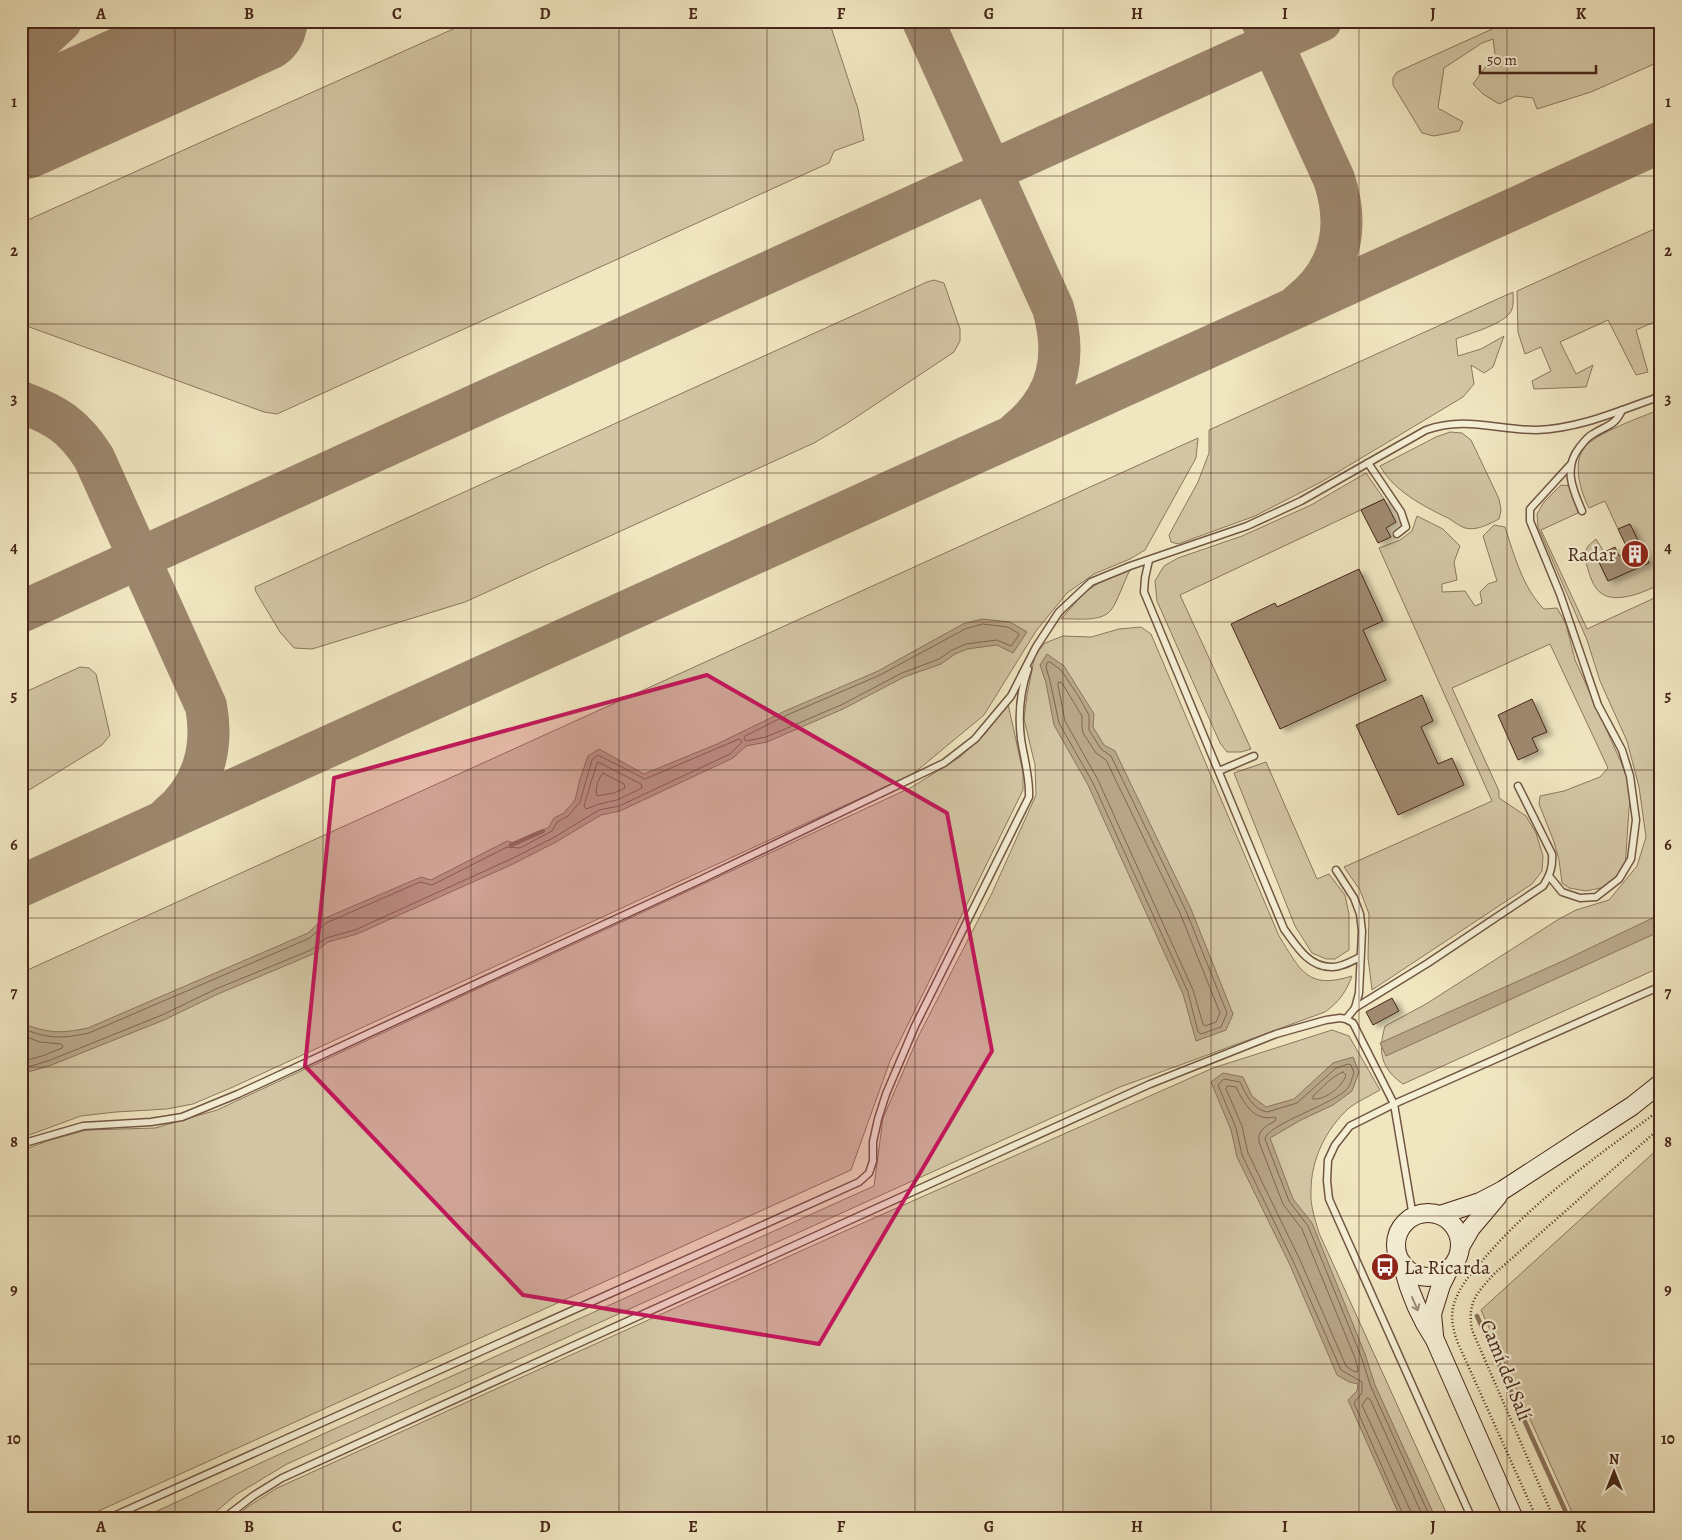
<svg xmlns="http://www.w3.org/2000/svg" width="1682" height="1540" viewBox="0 0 1682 1540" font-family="Alegreya,serif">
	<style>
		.green { fill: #d3c6a4; stroke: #8d765e }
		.water { fill: #b7a587; stroke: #8a735b }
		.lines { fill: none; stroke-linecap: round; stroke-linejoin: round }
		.shore { stroke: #7f6650; stroke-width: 1 }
		.stream { stroke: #8a735b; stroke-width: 4.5 }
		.taxiway { stroke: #9c866c; stroke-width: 42 }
		.runway { stroke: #9c866c; stroke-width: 105 }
		.building { fill: #9f8a70; stroke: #472719; filter: url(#shadow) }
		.lane-casing { stroke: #715743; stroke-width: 9 }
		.secondary-casing { stroke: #472719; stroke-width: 20 }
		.path { stroke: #472719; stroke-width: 2.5; stroke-dasharray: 1 2.5; stroke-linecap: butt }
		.lane { stroke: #f5efd6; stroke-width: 6 }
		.secondary { stroke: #f5efd6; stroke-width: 18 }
		.oneway { stroke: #9e8b78 }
		.marked { fill: #c2185b; fill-opacity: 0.2; stroke: #c2185b; stroke-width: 4; stroke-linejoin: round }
		.grid { fill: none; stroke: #472719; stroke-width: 1; stroke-opacity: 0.55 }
		.labels { text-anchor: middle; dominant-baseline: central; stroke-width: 4.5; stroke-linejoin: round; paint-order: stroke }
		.poi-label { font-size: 20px; fill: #472719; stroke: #f5efd6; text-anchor: end }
		.street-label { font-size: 20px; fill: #472719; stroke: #f5efd6 }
		.neatline { fill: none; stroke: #472719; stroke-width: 2 }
		.grid-label { font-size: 16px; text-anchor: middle; font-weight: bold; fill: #472719 }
	</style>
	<defs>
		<filter id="shadow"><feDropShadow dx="5.5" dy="3" stdDeviation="2.5" flood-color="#0004"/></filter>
	</defs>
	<rect width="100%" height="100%" fill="#f0e6c0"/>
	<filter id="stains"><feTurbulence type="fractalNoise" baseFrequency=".004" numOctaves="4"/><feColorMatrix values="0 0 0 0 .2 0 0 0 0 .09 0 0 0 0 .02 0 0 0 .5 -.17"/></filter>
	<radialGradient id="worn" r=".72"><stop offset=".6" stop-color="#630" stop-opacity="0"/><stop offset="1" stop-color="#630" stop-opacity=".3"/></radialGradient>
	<g class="green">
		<polygon points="471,21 829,21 858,109 864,140 834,151 829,163 277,414 264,412 21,324 21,223"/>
		<polygon points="1510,21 1661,21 1661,61 1591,92 1537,109 1533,98 1516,96 1499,104 1483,94 1473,84 1495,54 1493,39 1482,43 1444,68 1438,108 1463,122 1459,131 1434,136 1422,133 1393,85 1393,78 1397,72"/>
		<polygon points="1661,226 1661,319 1636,330 1648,372 1636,375 1608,320 1560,342 1576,374 1593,365 1586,387 1534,389 1532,381 1551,371 1541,347 1525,354 1518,332 1517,291"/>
		<polygon points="934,280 944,283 960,329 960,341 954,352 846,424 814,443 465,602 312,649 294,648 280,632 256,592 255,587 927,282"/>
		<path d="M1513 292C1513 297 1514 304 1512 309 1507 324 1470 333 1456 339L1458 356 1481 349 1504 336 1493 367 1484 373 1471 365 1474 384 1463 397 1323 481 1255 516 1178 544 1171 542 1169 535 1198 482 1209 453V430Z"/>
		<path d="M1661 409V584C1644 592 1610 608 1596 588 1590 580 1587 565 1584 555L1588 546 1596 539 1604 552 1596 556 1608 581 1649 563 1630 524 1618 529 1605 501 1589 508C1581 493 1572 464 1584 448 1595 433 1642 417 1661 409Z"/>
		<path d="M1450 432 1462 433 1471 440 1499 499 1501 510 1499 519C1489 524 1477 531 1465 528 1459 526 1453 521 1448 518 1423 506 1394 491 1380 466L1436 437Z"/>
		<polygon points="1198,438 1196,458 1145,550 1130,559 1094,574 1067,593 1036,631 984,715 913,774 233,1087 193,1104 167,1109 116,1112 81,1116 21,1138 21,973"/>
		<polygon points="1366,473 1384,499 1180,595 1251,749 1241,752 1227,752 1220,743 1157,601 1155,581 1164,566 1178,558 1242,536 1311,505"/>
		<path d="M1561 485 1572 486 1578 513 1541 530 1587 629 1661 595V967L1403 1084C1380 1068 1378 1051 1385 1026L1426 1004 1559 919 1576 910 1609 900 1637 866 1646 837 1639 787 1627 741 1600 681 1587 640 1538 527 1537 514 1544 502Z"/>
		<path d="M1417 516 1443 529 1460 546 1454 562 1457 580 1442 584V592L1465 591 1475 606 1482 603 1480 592 1488 584 1497 581 1483 536 1494 525 1505 527C1514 555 1523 588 1544 609L1557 608 1566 624 1575 660 1621 762 1632 793 1629 808 1625 869 1610 886 1586 891 1569 888 1562 883 1559 860 1554 842 1539 804 1540 796 1564 791 1600 777 1608 768 1550 644 1452 688 1499 791V798L1526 816 1536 833 1543 856 1542 871 1532 884 1372 990 1368 958 1369 914 1360 890 1344 867 1492 801 1379 548 1400 540 1412 531Z"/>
		<path d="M1130 570C1125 579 1117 603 1111 610 1101 623 1075 618 1061 619L1084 593 1100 582Z"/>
		<path d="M1141 627 1151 634 1279 936C1301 971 1307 990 1352 976 1346 992 1339 1002 1325 1012L1120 1087 287 1464 237 1494 207 1519H140L323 1434 874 1186 883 1118 919 1035 992 893 1036 795 1035 765 1024 719 1027 695 1035 655 1045 643 1063 636 1091 637 1119 629Z"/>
		<polygon points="80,667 89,668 96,674 110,735 102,745 21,795 21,694"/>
		<polygon points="1008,704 1023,772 1023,790 890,1061 851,1170 81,1519 21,1519 21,1151 47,1141 87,1130 155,1128 217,1110 912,787 960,757 984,735"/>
		<polygon points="1266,762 1317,879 1329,874 1345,895 1349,914 1349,950 1335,959 1326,959 1312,953 1295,926 1234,773"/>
		<path d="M1332 1030 1349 1036 1380 1090C1370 1096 1358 1101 1349 1108 1326 1129 1311 1159 1311 1191 1310 1205 1315 1219 1319 1233L1449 1519H234L246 1508 277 1488 856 1226 1213 1068Z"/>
		<polygon points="1661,1146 1661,1519 1575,1519 1481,1310"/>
	</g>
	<g class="water">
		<path d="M982 619 1010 622 1027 632 1013 653 997 645 967 649 955 654 941 664 904 677 843 709 767 742 746 746 733 758 620 811 601 815 556 842 513 864 357 934 328 942 313 954 218 994 164 1020 49 1066 21 1074V1023C48 1033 59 1034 88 1028L308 933 323 919 421 877 431 880 507 841 518 844 549 827 554 818 564 813 575 800 580 779 588 756 599 749 644 774 717 744 785 711 878 671 963 624Z"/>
		<polygon points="1047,654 1064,666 1094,714 1093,727 1104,745 1115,751 1191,909 1233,1014 1226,1030 1196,1041 1183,994 1088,785 1054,725 1046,683 1040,665"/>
		<polygon points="1661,914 1661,931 1386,1056 1380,1043 1565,960"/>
		<polygon points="1353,1057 1359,1072 1352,1091 1333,1105 1301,1120 1270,1138 1293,1199 1312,1223 1365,1354 1375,1385 1436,1519 1401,1519 1348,1400 1357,1391 1358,1384 1349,1382 1337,1375 1290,1265 1237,1157 1231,1130 1211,1082 1223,1073 1243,1077 1252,1096 1266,1107 1294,1099 1333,1063"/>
	</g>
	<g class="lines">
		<g class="shore">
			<polygon points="983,624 1008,627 1018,633 1019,635 1011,646 997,640 966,644 952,650 939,659 902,673 841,705 766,737 746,741 744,739 745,736 787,715 880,675 965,629"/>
			<polygon points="1050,662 1061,670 1079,697 1089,715 1089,730 1101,749 1111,756 1186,911 1227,1013 1221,1027 1201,1034 1198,1032 1188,992 1093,783 1059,723 1050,681 1046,667 1047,663"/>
			<polygon points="1059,682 1062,683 1082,716 1082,727 1083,733 1096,753 1106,760 1180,913 1220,1013 1216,1022 1205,1026 1203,1024 1193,990 1098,780 1065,721 1058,685"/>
			<polygon points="598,762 641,784 642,788 617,800 599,804 586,809 584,806 591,782"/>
			<path d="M603 773 624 784 625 788 614 793 597 796C595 789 598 778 603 773Z"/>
			<path d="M21 1028C48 1039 61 1039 89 1033L310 938 326 923 420 882 432 885 507 847 520 848 552 831 557 822 568 816 580 802 592 760 598 755 645 779 739 739 742 741 741 743 730 754 619 806 599 810 553 838 511 859 355 930 326 938 311 950 216 989 162 1015 48 1061 21 1069"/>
			<polyline points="21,1035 40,1042 61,1044 63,1046 62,1048 45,1055 21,1062"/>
			<path d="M1343 1072 1346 1075C1342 1087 1326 1100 1313 1099V1096C1322 1088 1332 1076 1343 1072Z"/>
			<path d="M1228 1086 1236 1087C1243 1102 1254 1122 1274 1117L1276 1118 1275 1121C1266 1126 1257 1130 1259 1142L1283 1204 1302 1229 1355 1358 1358 1369 1357 1372 1353 1371 1346 1366 1300 1260 1248 1153 1242 1126 1226 1089Z"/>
			<path d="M1405 1519 1354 1403 1362 1393V1382L1341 1370 1294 1263 1242 1155 1236 1128 1218 1085 1224 1079 1240 1082C1246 1094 1252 1109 1267 1112L1297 1103 1336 1068 1348 1064 1351 1065 1354 1073C1352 1077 1351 1084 1348 1088 1335 1104 1267 1124 1265 1139L1289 1201 1308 1226 1361 1356 1371 1387 1431 1519"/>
			<polyline points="1412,1519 1411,1512 1362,1405 1367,1398 1370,1399 1424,1519"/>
		</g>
		<g class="stream">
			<polyline points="511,845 543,831"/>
			<polyline points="1477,1316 1569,1519"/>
		</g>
		<g class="taxiway">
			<path d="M923 21 1053 308C1067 356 1059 398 1018 431"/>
			<path d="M1262 21 1334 179C1350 227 1341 271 1300 303"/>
			<polyline points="21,58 61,21"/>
			<path d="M21 402C56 415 74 426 94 458L206 706C214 748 203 788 169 816"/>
			<polyline points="21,612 1321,21"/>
			<polyline points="21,886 1661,142"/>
		</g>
		<polyline class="runway" points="21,127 255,21"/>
	</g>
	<g class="building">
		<polygon points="1384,499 1396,522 1386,528 1391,537 1378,543 1361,510"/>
		<polygon points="1630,524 1649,563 1608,581 1596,556 1615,547 1619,556 1629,552 1618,529"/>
		<polygon points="1359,569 1383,621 1363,630 1386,680 1280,729 1231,624 1275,603 1277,607"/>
		<polygon points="1422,695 1433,721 1421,727 1438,764 1452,758 1464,785 1398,815 1356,725"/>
		<polygon points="1532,699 1547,732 1532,738 1538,751 1518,760 1498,715"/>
		<polygon points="1392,998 1399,1011 1373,1025 1366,1012"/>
	</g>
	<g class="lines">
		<defs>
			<g id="lane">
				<polyline points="1368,463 1401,512 1406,527 1397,534"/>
				<path d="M1582 511C1573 490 1563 469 1579 448 1583 443 1587 437 1593 434 1607 425 1615 426 1622 410"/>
				<path d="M1149 560 1145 578 1144 592 1284 929C1296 945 1308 967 1331 967 1340 968 1352 961 1360 957"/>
				<polyline points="1219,771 1254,756"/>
				<polyline points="1336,870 1354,898 1360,914 1362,931 1359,993 1355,1008"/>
				<polyline points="1549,876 1562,892 1580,898 1596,897 1619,879 1631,859 1636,820 1630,776 1622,750 1598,705 1560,594 1530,521 1530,509 1571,464"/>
				<path d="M1346 1019 1355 1008 1428 963 1543 886C1550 875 1553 867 1552 854L1518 786"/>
				<path d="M21 1144 83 1126 151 1122 182 1117 238 1094 702 879 944 763 975 739 1011 696 1036 647 1059 612 1091 582 1130 566 1247 526 1301 501 1426 430C1466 416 1496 430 1536 430 1579 429 1621 410 1661 396"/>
				<path d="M107 1519 859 1182 869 1173 873 1161V1142L878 1119 886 1094 915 1026 1029 797C1030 777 1024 759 1021 739 1018 715 1020 692 1028 669"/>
				<polyline points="223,1519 253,1496 282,1478 1150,1084 1276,1034 1326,1020 1340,1018 1346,1019 1353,1023 1394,1104 1413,1217"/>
				<polyline points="1472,1519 1329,1199 1327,1181 1328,1160 1335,1145 1350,1126 1394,1104 1661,986"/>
			</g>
			<g id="secondary">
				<circle cx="1428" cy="1245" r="32"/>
				<polyline points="1440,1215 1480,1202 1503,1190 1632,1106 1661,1083"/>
				<polyline points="1460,1247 1471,1228 1498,1196"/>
				<path d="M1402 1263C1409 1292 1419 1316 1435 1340L1514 1519"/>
				<polyline points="1434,1335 1432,1314 1441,1285 1449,1269"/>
			</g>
		</defs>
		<use href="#lane" class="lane-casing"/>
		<use href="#secondary" class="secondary-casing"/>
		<g class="path">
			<path d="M1537 1519 1457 1341C1453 1329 1450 1316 1454 1304 1460 1284 1475 1269 1488 1254 1538 1197 1600 1154 1661 1109"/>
			<path d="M1554 1519 1472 1330C1467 1302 1477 1293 1494 1274L1661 1127"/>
		</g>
		<use href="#lane" class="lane"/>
		<use href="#secondary" class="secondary"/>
	</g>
	<defs><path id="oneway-shaft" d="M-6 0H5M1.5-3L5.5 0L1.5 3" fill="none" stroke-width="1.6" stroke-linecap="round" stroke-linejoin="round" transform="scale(1.25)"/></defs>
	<use class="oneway" href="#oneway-shaft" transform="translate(1415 1304) rotate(66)"/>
	<path class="marked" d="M707 675 947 813 992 1051 819 1344 523 1295 305 1066 334 778Z"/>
	<path class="grid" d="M175 21V1519M323 21V1519M471 21V1519M619 21V1519M767 21V1519M915 21V1519M1063 21V1519M1211 21V1519M1359 21V1519M1507 21V1519M21 176H1661M21 324H1661M21 473H1661M21 622H1661M21 770H1661M21 918H1661M21 1067H1661M21 1216H1661M21 1364H1661"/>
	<defs>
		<symbol id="building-disc" viewBox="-11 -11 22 22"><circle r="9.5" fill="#8f2418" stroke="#f5efd6"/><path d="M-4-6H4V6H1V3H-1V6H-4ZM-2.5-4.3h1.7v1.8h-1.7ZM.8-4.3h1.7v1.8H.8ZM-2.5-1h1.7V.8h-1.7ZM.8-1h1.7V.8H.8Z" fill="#fff"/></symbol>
		<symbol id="bus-disc" viewBox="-11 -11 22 22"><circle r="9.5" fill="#8f2418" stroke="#f5efd6"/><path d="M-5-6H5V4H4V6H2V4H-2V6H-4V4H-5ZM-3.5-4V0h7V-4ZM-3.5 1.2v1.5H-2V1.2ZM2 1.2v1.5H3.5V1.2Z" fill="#fff"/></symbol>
	</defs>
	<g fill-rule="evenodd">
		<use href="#building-disc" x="1619" y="538" width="32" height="32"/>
		<use href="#bus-disc" x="1369" y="1251" width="32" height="32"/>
	</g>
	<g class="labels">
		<g class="poi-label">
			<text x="1616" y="554">Radar</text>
			<text x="1404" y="1267" text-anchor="start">La Ricarda</text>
		</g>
		<g class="street-label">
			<text transform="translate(1506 1370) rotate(68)">Camí del Salí</text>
		</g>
	</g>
	<rect width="1682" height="1540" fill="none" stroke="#f0e6c0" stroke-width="55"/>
	<g transform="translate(1614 1472)" stroke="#f5efd6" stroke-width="4" paint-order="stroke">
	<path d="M0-4L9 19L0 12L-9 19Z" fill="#472719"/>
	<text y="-8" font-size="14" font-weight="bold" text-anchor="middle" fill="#472719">N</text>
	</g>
	<path d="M1480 65v8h116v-8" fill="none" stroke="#472719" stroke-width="2.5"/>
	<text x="1487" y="65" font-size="15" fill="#472719" stroke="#f5efd6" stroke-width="4" paint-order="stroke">50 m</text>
	<rect x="28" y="28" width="1626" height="1484" class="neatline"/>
	<g class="grid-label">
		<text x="101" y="19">A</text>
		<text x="249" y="19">B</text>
		<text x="397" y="19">C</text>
		<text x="545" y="19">D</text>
		<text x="693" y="19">E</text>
		<text x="841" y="19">F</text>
		<text x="989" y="19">G</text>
		<text x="1137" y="19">H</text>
		<text x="1285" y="19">I</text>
		<text x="1433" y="19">J</text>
		<text x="1581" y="19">K</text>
		<text x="14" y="107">1</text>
		<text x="1668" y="107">1</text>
		<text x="14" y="256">2</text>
		<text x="1668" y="256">2</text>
		<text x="14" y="404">3</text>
		<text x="1668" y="404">3</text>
		<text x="14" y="553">4</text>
		<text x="1668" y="553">4</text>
		<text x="14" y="701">5</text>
		<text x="1668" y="701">5</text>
		<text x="14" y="850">6</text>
		<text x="1668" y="850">6</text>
		<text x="14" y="998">7</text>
		<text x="1668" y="998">7</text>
		<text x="14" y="1147">8</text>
		<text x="1668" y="1147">8</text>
		<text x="14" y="1295">9</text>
		<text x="1668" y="1295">9</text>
		<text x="14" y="1444">10</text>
		<text x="1668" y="1444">10</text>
		<text x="101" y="1532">A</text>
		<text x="249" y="1532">B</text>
		<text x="397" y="1532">C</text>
		<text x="545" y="1532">D</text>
		<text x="693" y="1532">E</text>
		<text x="841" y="1532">F</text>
		<text x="989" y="1532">G</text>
		<text x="1137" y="1532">H</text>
		<text x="1285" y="1532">I</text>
		<text x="1433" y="1532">J</text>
		<text x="1581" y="1532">K</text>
	</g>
	<rect width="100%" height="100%" filter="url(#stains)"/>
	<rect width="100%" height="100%" fill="url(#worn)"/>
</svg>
